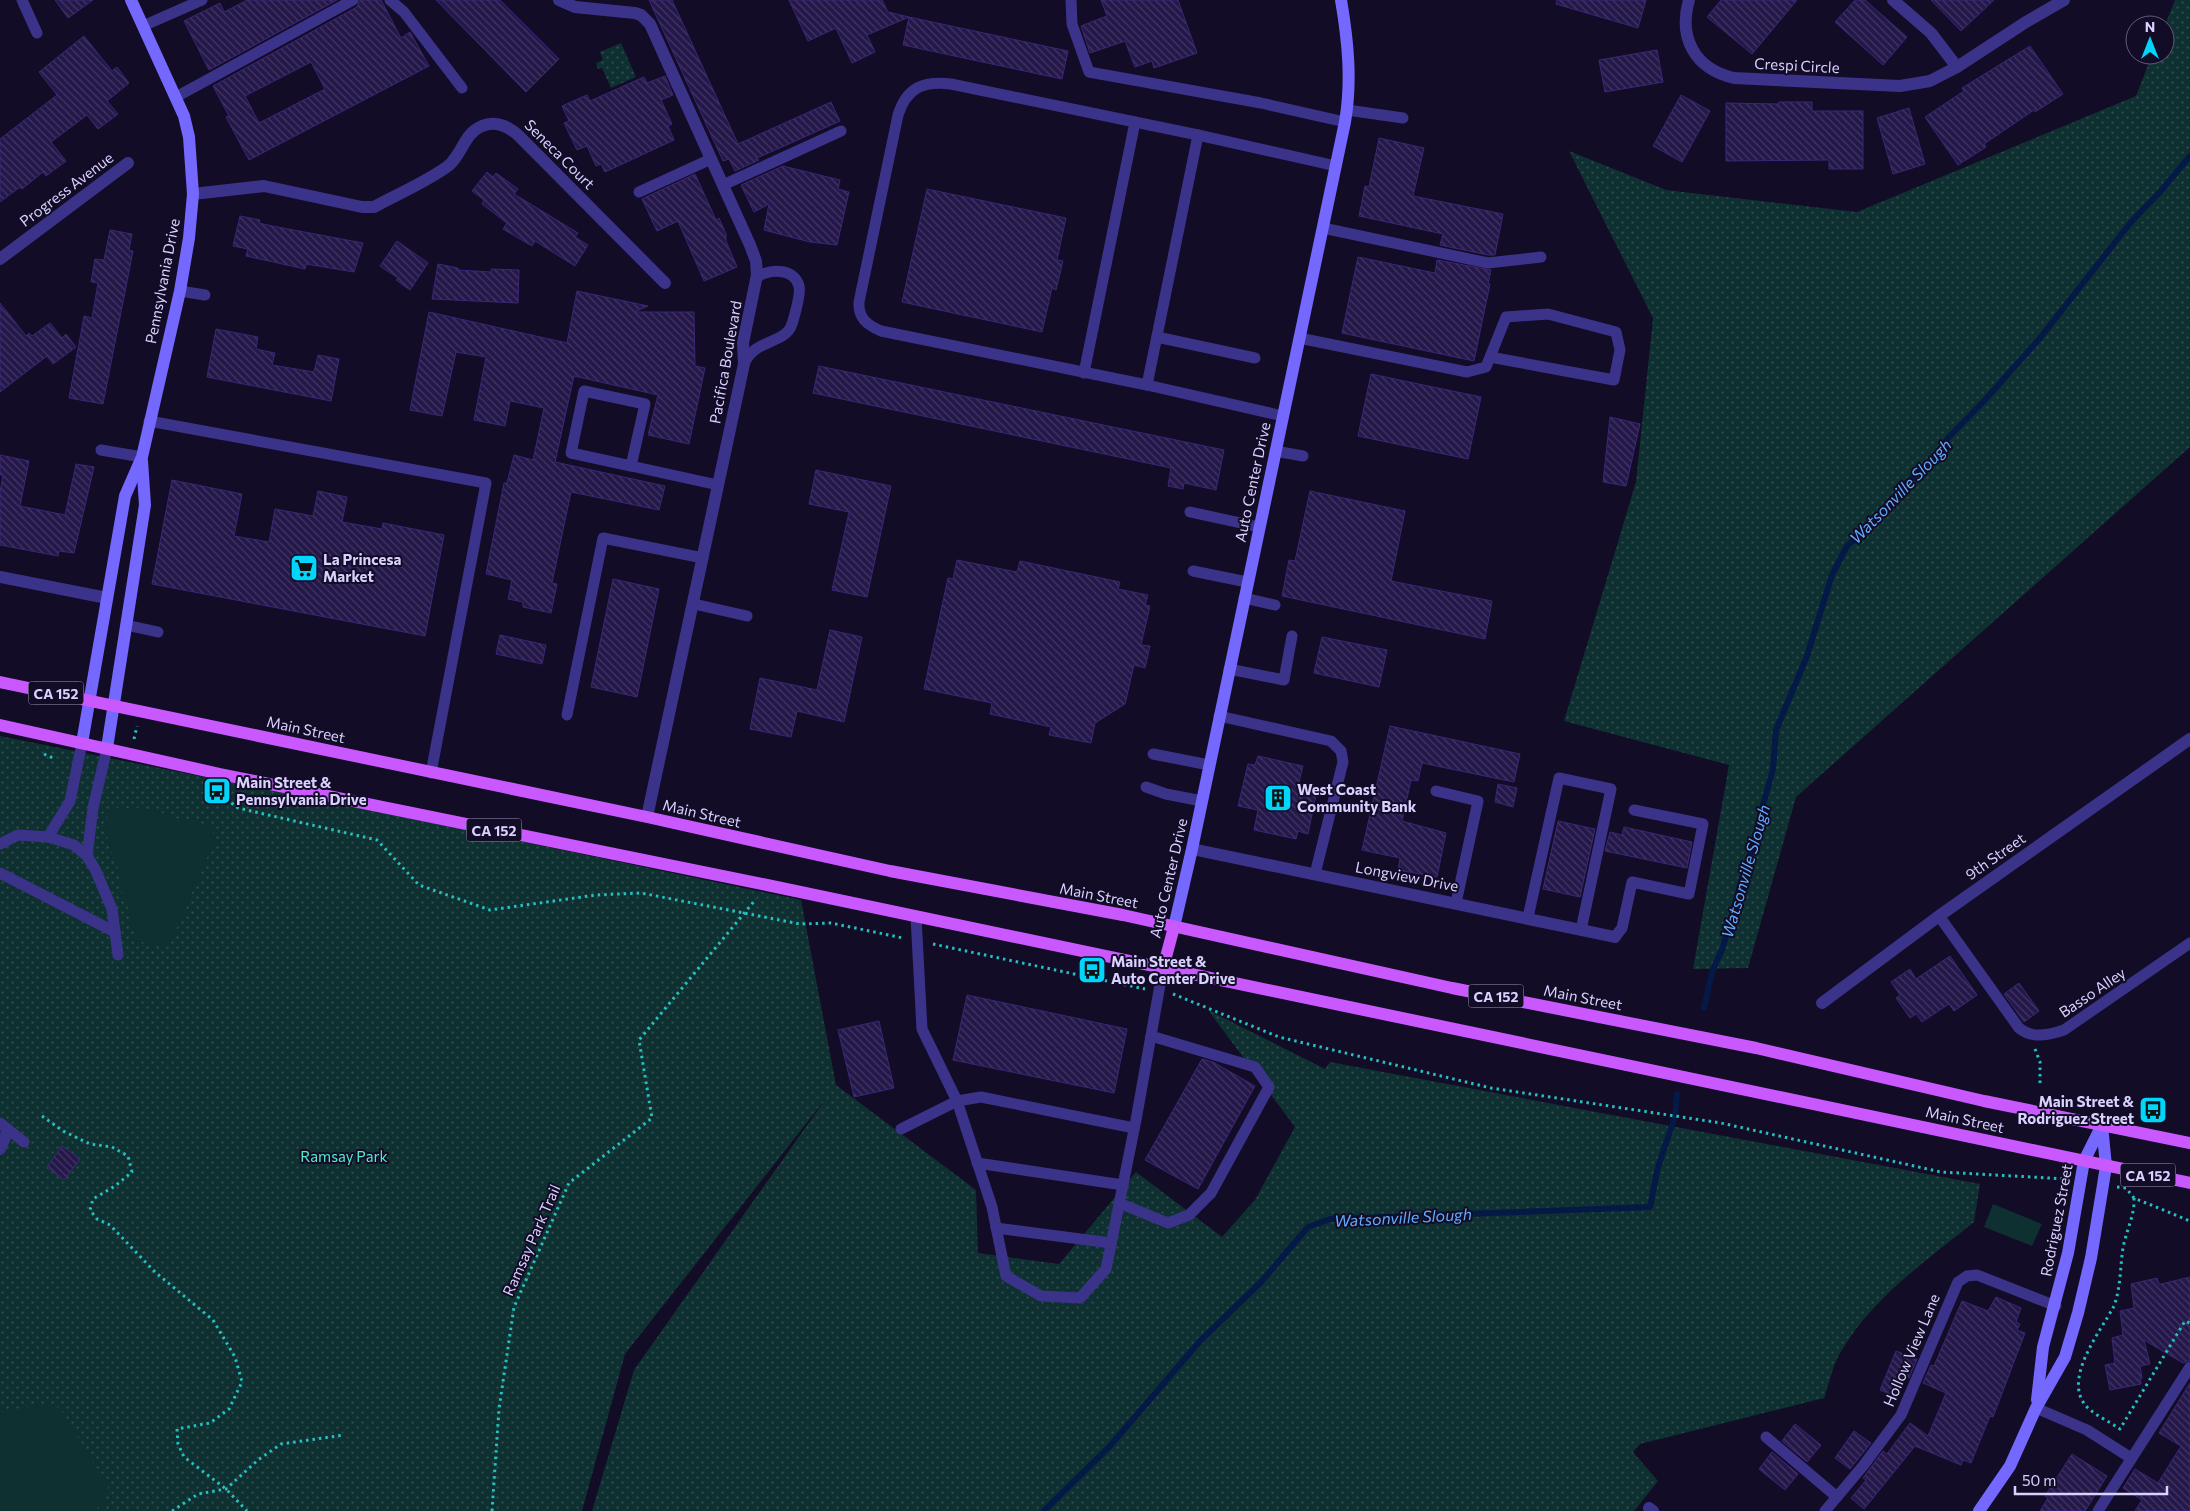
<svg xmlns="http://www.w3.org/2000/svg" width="2190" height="1511" viewBox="0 0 2190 1511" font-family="Commissioner,sans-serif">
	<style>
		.green { fill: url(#green-dots) }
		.pitch { fill: #0f3031 }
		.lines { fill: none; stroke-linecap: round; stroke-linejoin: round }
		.stream { stroke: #051947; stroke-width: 6 }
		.building { fill: url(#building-back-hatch); stroke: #3b2677; fill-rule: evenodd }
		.path { stroke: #23c2c1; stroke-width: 3; stroke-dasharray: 2.5 4; stroke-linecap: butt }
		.lane { stroke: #3b338a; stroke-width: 11 }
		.street { stroke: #3b338a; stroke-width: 12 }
		.secondary { stroke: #7568ff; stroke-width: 12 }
		.primary { stroke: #ca58ff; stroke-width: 12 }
		.labels { text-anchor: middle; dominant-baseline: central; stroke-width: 4; stroke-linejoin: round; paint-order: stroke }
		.shield { fill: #120c26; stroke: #9d96be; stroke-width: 1 }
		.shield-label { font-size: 14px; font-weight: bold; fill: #d9d1ff }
		.street-label { font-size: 15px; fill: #d9d1ff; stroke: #120c26 }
		.poi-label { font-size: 15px; font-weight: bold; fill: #d9d1ff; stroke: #120c26; text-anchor: start }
		.park-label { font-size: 15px; fill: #52ebcd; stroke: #120c26 }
		.water-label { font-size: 16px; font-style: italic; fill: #5facff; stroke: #120c26 }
	</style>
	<defs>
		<pattern id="green-dots" width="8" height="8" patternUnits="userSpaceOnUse" patternTransform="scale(1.25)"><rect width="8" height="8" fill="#0f3031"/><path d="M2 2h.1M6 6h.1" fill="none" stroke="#314d50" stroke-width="1.8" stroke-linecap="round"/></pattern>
		<pattern id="building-back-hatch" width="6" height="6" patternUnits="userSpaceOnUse" patternTransform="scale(1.25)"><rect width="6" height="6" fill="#241749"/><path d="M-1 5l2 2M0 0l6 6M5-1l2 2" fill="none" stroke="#433864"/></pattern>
	</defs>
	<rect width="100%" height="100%" fill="#120c26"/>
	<g class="green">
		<polygon points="2175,0 2190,0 2190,447 1796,797 1748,968 1693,969 1729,765 1564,721 1636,482 1653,318 1569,151 1666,190 1857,212 2136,96 2152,55 2165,55 2165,25"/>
		<polygon points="621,43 636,77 611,88 602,68 598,69 596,63 603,60 600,52"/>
		<path d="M0 736 487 834 801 900 836 1085 976 1190 978 1253 1059 1264 1136 1172 1222 1237 1255 1200 1295 1127 1208 1010 1325 1069 1330 1062 1980 1184 1974 1222C1925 1262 1871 1298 1839 1355 1832 1368 1829 1384 1824 1398L1640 1444 1633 1452 1658 1481 1634 1511H592L634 1370 827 1097 625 1354 582 1511H0Z"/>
	</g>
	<g class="pitch">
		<path d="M121 807 132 809 134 807 167 814 170 817 208 825 216 837 169 947 136 941 135 926H130L128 908 118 882 122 879C115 858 98 828 111 809Z"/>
		<polygon points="1993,1204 2042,1224 2032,1246 1984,1227"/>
		<polygon points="44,1404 60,1408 108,1487 104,1503 93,1511 0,1511 0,1412"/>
	</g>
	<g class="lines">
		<g class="stream">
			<polyline points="1704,1008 1712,972 1723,947 1743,874 1754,843 1761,812 1773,769 1776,730 1807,656 1832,575 1847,546 1875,520 1905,484 1928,464 1949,437 1985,400 2040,338 2131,222 2160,192 2190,156"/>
			<polyline points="1044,1511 1110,1446 1200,1341 1261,1282 1308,1227 1330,1219 1650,1207 1658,1167 1675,1116 1677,1094"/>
		</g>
	</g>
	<g class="building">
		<polygon points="55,0 93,0 68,18"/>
		<polygon points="247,0 337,0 209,70 184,21 220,3 224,12"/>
		<path d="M360 0H381L401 38 410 32 429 66 249 160 226 117 229 116 213 86 357 7ZM311 62 325 89 259 123 245 96Z"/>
		<polygon points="436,0 500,0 559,59 526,92"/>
		<polygon points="649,0 672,0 738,144 831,102 840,121 755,159 759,160 735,171 729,159 723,161"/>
		<polygon points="789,0 882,0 888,12 909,17 867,35 875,52 852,63 836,28 808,41"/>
		<polygon points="1101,0 1178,0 1197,53 1154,68 1152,61 1135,67 1125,41 1090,53 1081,26 1107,16"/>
		<polygon points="1557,0 1646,0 1638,28 1556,4"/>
		<polygon points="1721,0 1797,0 1752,54 1707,17"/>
		<polygon points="1855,0 1865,0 1907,37 1883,65 1835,22"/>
		<polygon points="1931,0 1994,0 1961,31"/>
		<polygon points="909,17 1068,51 1062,79 903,45"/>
		<polygon points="84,36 112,71 117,67 129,83 107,101 118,114 98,129 87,115 51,142 66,161 46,176 43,172 22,189 20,187 0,202 0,139 57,95 39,72"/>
		<polygon points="2030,46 2063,94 2035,112 2034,110 1984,144 1986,147 1958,165 1925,117 1964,91 1962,88"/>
		<polygon points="1657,50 1663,82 1605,92 1599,60"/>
		<polygon points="665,76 673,95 661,100 672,124 668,126 674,140 605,172 601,164 596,166 587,146 577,150 564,123 569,121 562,106 587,95 590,101 644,77 647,83"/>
		<polygon points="1681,95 1710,111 1682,162 1653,146"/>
		<polygon points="1779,102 1812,102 1812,111 1863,111 1863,169 1829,169 1829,160 1726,161 1726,103 1779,104"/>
		<polygon points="1909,108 1925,164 1893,174 1877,118"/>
		<polygon points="1379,138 1424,148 1413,196 1503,214 1495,255 1488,255 1440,245 1443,234 1359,216 1365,186 1369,187"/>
		<polygon points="783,166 840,180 838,189 849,192 837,245 810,242 764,230 769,204 754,212 741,185"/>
		<polygon points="487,172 493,177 496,173 518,189 514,194 578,233 575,237 588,245 575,266 535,241 532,246 503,229 507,223 482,204 484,200 472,191"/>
		<polygon points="695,174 716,220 719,218 726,234 726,241 737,267 704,281 678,221 657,231 642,199"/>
		<polygon points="927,189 1066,218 1057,260 1063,261 1056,290 1052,288 1042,332 902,302"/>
		<polygon points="240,216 260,220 259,223 272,226 363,243 354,272 306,264 305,269 246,256 248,249 233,246"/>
		<polygon points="110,230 132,234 129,250 133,251 103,404 69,398 84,316 92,318 98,283 91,282 95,259 104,260"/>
		<polygon points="397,241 428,263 410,290 396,280 398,278 380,266"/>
		<polygon points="1358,257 1435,273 1437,260 1491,270 1488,284 1490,284 1474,361 1342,333"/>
		<polygon points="438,264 458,268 458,270 491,272 491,269 519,270 518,303 432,299"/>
		<polygon points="577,291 648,306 634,312 694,312 695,366 705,368 689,444 648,435 658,395 574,376 555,462 665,486 659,510 571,492 552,583 557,584 551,613 523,607 523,602 508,599 512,580 486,574 504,483 507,483 514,455 533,460 544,408 510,401 505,426 474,420 486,357 456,352 442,416 410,410 429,312 567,343"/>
		<polygon points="0,303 26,336 29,333 32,336 50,323 62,338 66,334 76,347 53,364 47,356 0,392"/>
		<polygon points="216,329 258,337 256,349 275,353 272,365 314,372 318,355 339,359 331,401 207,377"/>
		<polygon points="819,366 1224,450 1216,490 1184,483 1183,489 1168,486 1171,468 813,393"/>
		<polygon points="1371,374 1481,397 1468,459 1358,436"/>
		<polygon points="1610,417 1640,424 1626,486 1603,482"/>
		<polygon points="0,455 29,461 20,506 65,515 76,464 94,467 74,553 59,551 58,556 0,545 0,492 3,475 0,475"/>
		<polygon points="816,470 891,486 867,597 832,590 849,512 809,504"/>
		<polygon points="172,480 242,494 234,536 269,542 275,509 313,516 318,491 347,497 342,522 382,529 383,523 444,535 425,636 152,584"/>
		<polygon points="1310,491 1405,511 1391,581 1492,601 1485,639 1282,596 1289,560 1295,561"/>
		<polygon points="957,560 1017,572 1020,561 1120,582 1118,589 1148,595 1145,605 1150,606 1141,645 1150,646 1145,668 1134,665 1125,704 1095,723 1091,743 1049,735 1051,727 990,714 992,703 924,689 948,578 953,579"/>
		<polygon points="613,579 659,589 637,697 591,687"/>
		<polygon points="830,630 862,637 844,722 797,711 791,737 750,729 760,678 817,690"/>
		<polygon points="500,635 546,645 542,664 496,654"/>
		<polygon points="1322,637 1387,650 1379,687 1314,673"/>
		<polygon points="1390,726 1520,754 1514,782 1422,763 1418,781 1411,780 1402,821 1446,833 1437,877 1398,870 1400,858 1362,850"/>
		<polygon points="1258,756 1303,766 1298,786 1317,790 1308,834 1298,831 1296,839 1254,830 1258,810 1238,806 1248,764 1255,765"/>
		<polygon points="1498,784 1517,788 1513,807 1495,802"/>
		<polygon points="1558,821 1595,829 1580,897 1543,889"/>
		<polygon points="1624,827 1692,842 1687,868 1605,851 1610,832 1622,835"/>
		<polygon points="1950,956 1977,995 1954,1011 1949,1004 1922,1022 1916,1014 1910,1018 1896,998 1900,995 1891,982 1910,969 1916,979"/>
		<polygon points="2019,983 2039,1011 2024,1022 2004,994"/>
		<polygon points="967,995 1127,1029 1114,1093 953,1060"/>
		<polygon points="879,1021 894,1088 854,1097 838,1030"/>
		<polygon points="1202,1059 1213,1062 1255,1086 1198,1189 1145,1160"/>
		<polygon points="62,1146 80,1159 64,1180 47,1167"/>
		<polygon points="2190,1277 2190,1360 2183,1363 2144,1340 2150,1364 2140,1366 2142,1378 2140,1378 2141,1384 2110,1390 2105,1365 2115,1363 2112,1338 2123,1335 2120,1311 2134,1308 2131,1284 2157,1278 2159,1284 2161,1284"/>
		<polygon points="1996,1297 2021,1308 2016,1322 2020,1324 2017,1330 2025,1333 1993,1417 1990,1416 1971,1463 1963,1460 1961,1465 1915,1446 1864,1509 1851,1498 1866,1480 1863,1478 1883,1451 1887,1454 1910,1423 1928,1436 1946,1393 1923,1383 1931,1365 1934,1366 1962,1301 1988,1311"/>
		<polygon points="1896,1351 1917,1359 1909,1378 1905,1376 1897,1397 1880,1390"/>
		<polygon points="2190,1383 2190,1511 2135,1511 2142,1500 2123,1488 2135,1469 2158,1483 2181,1446 2159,1433"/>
		<polygon points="1795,1424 1821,1445 1807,1462 1782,1441"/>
		<polygon points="1854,1431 1871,1443 1850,1469 1835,1458"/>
		<polygon points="1772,1452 1798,1474 1785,1490 1759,1469"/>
		<polygon points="2072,1454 2107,1476 2085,1511 2040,1511 2048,1498 2045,1496"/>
	</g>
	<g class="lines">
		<g class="path">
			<polyline points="134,739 137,726"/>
			<polyline points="44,754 53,758"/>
			<polyline points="216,791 238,808 377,840 419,885 490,910 596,895 641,893 800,924 831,923 903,938"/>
			<polyline points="933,944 1145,989"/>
			<polyline points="1173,994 1279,1037 1491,1088 1721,1123 1941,1172 2067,1179"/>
			<polyline points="2035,1049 2040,1062 2040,1085"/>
			<polyline points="42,1116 63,1131 90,1144 112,1147 128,1156 132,1172 115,1186 93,1199 90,1210 97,1219 110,1225 155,1272 213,1320 235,1357 242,1382 229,1409 210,1423 177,1429 178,1444 184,1457 226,1489 247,1511"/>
			<polyline points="2117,1187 2126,1188 2134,1198 2190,1221"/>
			<path d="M2134 1198C2135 1215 2126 1231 2123 1248 2120 1267 2121 1287 2114 1306 2101 1331 2060 1381 2088 1408 2097 1416 2110 1422 2120 1429L2185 1321 2190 1323"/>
			<polyline points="172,1511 198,1494 226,1489 258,1460 281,1444 344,1435"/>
			<polyline points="492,1511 499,1409 514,1307 569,1183 652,1118 639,1040 756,899"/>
		</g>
		<g class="lane">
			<polyline points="22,0 37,33"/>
			<polyline points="390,0 404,12 462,88"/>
			<polyline points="1071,0 1072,24 1089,72 1261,103 1345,122"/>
			<polyline points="143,26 202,0"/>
			<polyline points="176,97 353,0"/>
			<polyline points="1347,110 1403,118"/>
			<polyline points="723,185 841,131"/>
			<polyline points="639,192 711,159"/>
			<polyline points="1323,228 1488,263 1541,257"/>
			<polyline points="180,291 205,295"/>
			<polyline points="1157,337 1255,358"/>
			<polyline points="1299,338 1467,372 1486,367 1506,317 1548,314 1616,332 1620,350 1614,380 1490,357"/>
			<path d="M744 364C755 338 785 345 792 324 795 314 801 295 799 286 794 267 768 269 756 278"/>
			<polyline points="1084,373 1135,122"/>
			<polyline points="1147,385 1198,135"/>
			<polygon points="584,391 645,404 631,466 571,453"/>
			<path d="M1283 416 1147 385 881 331C867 325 858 318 859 302L898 115C907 87 923 81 951 84L1198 135 1336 166"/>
			<polyline points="149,421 486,483 431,773"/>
			<polyline points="101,450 142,457"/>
			<polyline points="1275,451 1303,456"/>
			<polyline points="631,466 718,485"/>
			<polyline points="1190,512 1259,527"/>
			<polyline points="1193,571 1247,582"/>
			<polyline points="1244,598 1275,605"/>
			<polyline points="694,604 747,616"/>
			<polyline points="126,625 158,632"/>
			<polyline points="1229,669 1284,680 1292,636"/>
			<polyline points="567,715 603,538 703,558"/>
			<polyline points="1219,716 1331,741 1341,751 1343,762 1315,874"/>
			<polyline points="1153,754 1209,765"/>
			<polyline points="1146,787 1166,794 1202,801"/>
			<polyline points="1436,791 1478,801 1456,903"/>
			<polyline points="48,837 70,801 82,743"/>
			<polyline points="0,844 18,835 48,837 74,845 87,856 95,869 112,909 118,955"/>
			<polyline points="87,856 93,808 107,748"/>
			<polyline points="0,873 115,932"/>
			<path d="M1939 916 2019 1028C2032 1039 2049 1035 2064 1030L2190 943"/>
			<polyline points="916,917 922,1029 957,1101 992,1207 1006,1276 1041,1296 1080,1298 1106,1269 1136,1120 1163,968"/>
			<polyline points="1528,917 1559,778 1611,789 1581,930"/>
			<polyline points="1615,937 1622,928 1632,882 1689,894 1703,824 1634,810"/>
			<polyline points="0,1123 24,1142"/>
			<polyline points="901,1129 957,1101 981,1097 1134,1128"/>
			<polyline points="977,1163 1123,1185"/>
			<polyline points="1119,1203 1168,1223 1189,1215 1211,1193 1269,1087 1255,1067 1151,1036"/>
			<polyline points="996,1228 1111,1243"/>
			<polyline points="2036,1408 2087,1430 2131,1458"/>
			<polyline points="1766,1437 1837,1497"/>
			<polyline points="1825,1511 1863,1466 1901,1415 1958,1282 1967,1276 1977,1275 2056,1306"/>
			<polyline points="2098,1511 2190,1367"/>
		</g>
		<g class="street">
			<polyline points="559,0 575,7 635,13 641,15 650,24 750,245 756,261 757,275 743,343 744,364 647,817"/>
			<path d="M1689 0C1678 38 1695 69 1734 78L1900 86 1930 81 1957 67 1931 33 1893 0"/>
			<polyline points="1957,67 2026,22 2064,0"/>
			<path d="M193 194 264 186 362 207H374C396 195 428 181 448 166 462 155 464 133 482 126 496 120 510 127 520 137L665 283"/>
			<polyline points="0,259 128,163"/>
			<polyline points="0,577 107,598"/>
			<polyline points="1192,849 1615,937"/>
			<polyline points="1822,1003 1939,916 2190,739"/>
			<polyline points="0,1149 8,1130"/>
			<polyline points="1649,1508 1653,1511"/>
		</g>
		<g class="secondary">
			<polyline points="82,743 125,496 142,457 180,291 189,238 193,194 189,137 184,116 131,0"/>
			<polyline points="107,748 145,505 142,461"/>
			<path d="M1174 927 1192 849 1345 122C1352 81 1348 41 1341 0"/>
			<polyline points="2037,1400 2043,1347 2068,1253 2084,1161 2102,1125"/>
			<polyline points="1979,1511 2010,1466 2036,1408 2065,1357 2078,1313 2091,1258 2103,1185 2106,1166 2102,1125"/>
		</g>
		<g class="primary">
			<polyline points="0,682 647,817 890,871 1123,915 1452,988 1756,1048 1984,1101 2190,1143"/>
			<polyline points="0,725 220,774 767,885 2190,1183"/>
			<polyline points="1163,968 1174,927"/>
		</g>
	</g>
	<defs>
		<symbol id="supermarket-square" viewBox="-11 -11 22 22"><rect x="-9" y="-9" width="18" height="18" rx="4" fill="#00d5fc" stroke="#120c26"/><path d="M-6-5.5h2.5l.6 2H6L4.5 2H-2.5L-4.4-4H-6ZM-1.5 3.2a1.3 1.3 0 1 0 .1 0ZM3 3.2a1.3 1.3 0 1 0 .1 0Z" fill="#111"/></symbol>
		<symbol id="bus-square" viewBox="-11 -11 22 22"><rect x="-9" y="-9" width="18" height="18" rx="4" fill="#00d5fc" stroke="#120c26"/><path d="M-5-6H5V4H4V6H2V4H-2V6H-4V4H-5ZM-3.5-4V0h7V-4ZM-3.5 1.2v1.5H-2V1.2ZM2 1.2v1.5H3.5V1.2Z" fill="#111"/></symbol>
		<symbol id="building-square" viewBox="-11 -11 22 22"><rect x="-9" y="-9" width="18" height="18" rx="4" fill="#00d5fc" stroke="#120c26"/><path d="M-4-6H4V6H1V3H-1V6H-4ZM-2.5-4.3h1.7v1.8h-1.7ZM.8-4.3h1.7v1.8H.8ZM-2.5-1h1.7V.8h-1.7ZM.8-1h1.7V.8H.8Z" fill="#111"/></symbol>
	</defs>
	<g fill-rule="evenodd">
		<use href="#supermarket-square" x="288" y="552" width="32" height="32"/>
		<use href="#bus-square" x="201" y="775" width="32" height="32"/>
		<use href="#building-square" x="1262" y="782" width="32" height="32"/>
		<use href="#bus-square" x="1076" y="954" width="32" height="32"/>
		<use href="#bus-square" x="2137" y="1094" width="32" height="32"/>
	</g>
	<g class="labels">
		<g class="shield">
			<rect x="28.5" y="681.5" width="55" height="23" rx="4"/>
			<rect x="466.5" y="818.5" width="55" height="23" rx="4"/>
			<rect x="1468.5" y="984.5" width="55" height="23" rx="4"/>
			<rect x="2120.5" y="1163.5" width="55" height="23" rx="4"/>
		</g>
		<g class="shield-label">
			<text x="56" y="693">CA 152</text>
			<text x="494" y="830">CA 152</text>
			<text x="1496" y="996">CA 152</text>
			<text x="2148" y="1175">CA 152</text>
		</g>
		<g class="street-label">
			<text transform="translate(1797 65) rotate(3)">Crespi Circle</text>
			<text transform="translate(560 154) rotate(45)">Seneca Court</text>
			<text transform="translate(66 189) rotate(-37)">Progress Avenue</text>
			<text transform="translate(162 281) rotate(-79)">Pennsylvania Drive</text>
			<text transform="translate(725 362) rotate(-80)">Pacifica Boulevard</text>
			<text transform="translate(1252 482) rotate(-78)">Auto Center Drive</text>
			<text transform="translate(306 729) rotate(12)">Main Street</text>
			<text transform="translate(702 813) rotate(13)">Main Street</text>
			<text transform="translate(1995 856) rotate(-35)">9th Street</text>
			<text transform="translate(1407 876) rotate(11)">Longview Drive</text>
			<text transform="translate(1168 878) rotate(-77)">Auto Center Drive</text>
			<text transform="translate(1099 895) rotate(11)">Main Street</text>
			<text transform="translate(2092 992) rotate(-34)">Basso Alley</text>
			<text transform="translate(1583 997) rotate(11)">Main Street</text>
			<text transform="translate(1965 1119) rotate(12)">Main Street</text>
			<text transform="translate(2056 1220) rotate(-79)">Rodriguez Street</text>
			<text transform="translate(531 1240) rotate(-66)">Ramsay Park Trail</text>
			<text transform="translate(1911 1350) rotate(-67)">Hollow View Lane</text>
		</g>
		<g class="poi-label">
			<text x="323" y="559">La Princesa<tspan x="323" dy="17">Market</tspan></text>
			<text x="236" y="782">Main Street &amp;<tspan x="236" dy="17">Pennsylvania Drive</tspan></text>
			<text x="1297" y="789">West Coast<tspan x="1297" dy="17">Community Bank</tspan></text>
			<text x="1111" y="961">Main Street &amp;<tspan x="1111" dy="17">Auto Center Drive</tspan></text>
			<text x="2134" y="1101" text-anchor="end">Main Street &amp;<tspan x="2134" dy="17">Rodriguez Street</tspan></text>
		</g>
		<g class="park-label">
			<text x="344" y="1156">Ramsay Park</text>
		</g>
		<g class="water-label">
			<text transform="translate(1900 491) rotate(-46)">Watsonville Slough</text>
			<text transform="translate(1745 871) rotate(-74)">Watsonville Slough</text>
			<text transform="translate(1403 1217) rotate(-3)">Watsonville Slough</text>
		</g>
	</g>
	<g transform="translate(2150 40)"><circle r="24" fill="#120c26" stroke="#625b7d"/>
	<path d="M0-4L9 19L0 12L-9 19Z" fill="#00d5fc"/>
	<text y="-8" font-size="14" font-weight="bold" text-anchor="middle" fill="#d9d1ff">N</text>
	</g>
	<path d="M2015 1486v8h152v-8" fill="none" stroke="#d9d1ff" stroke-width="2.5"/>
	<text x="2022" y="1486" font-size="15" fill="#d9d1ff" stroke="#120c26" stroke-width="4" paint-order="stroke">50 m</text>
</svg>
